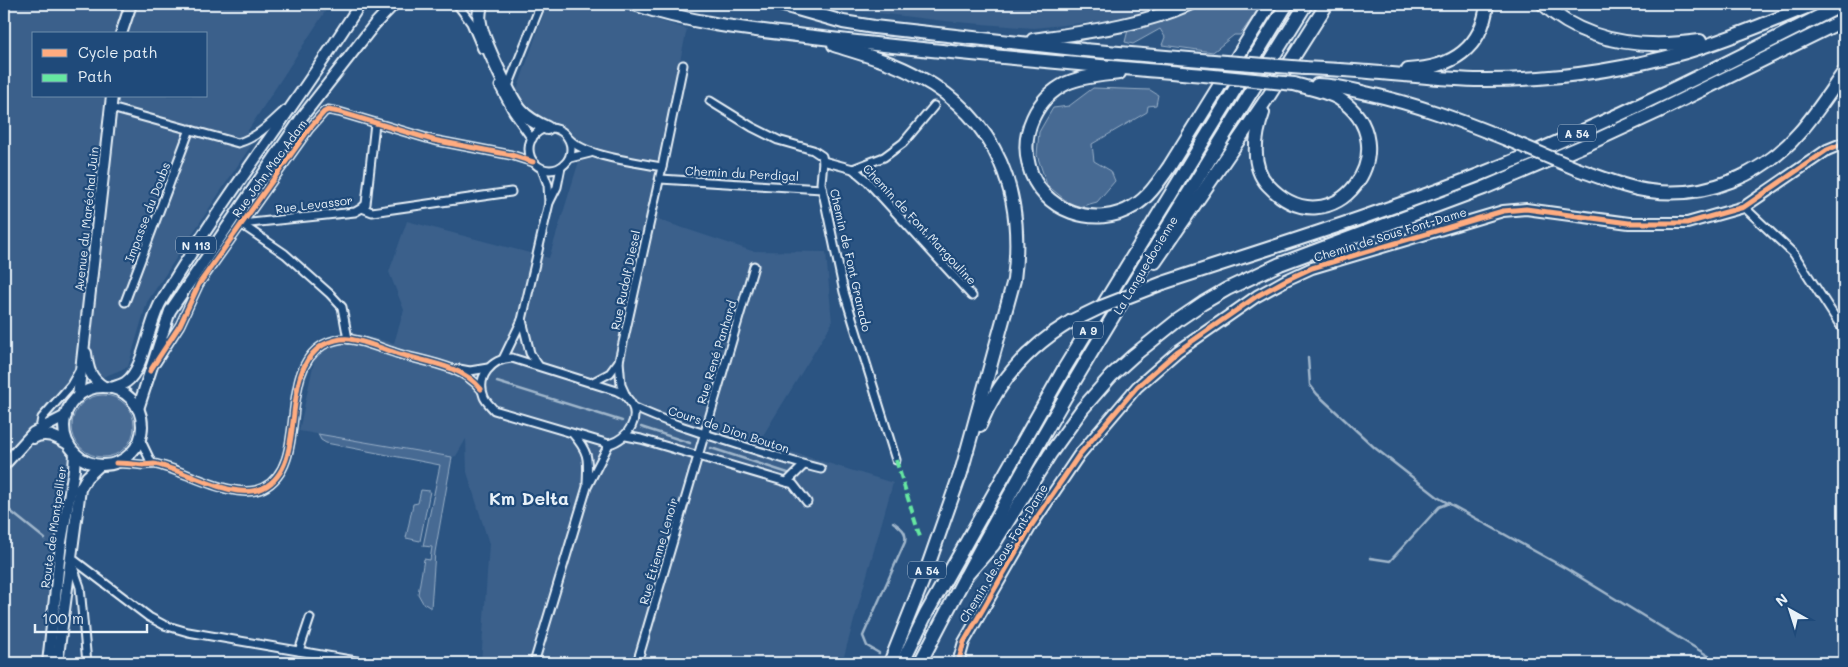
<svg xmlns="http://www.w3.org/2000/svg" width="1848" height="667" viewBox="0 0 1848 667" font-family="Mali,sans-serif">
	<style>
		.built { fill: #3a608b; fill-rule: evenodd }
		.green { fill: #476b93; stroke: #98aec6 }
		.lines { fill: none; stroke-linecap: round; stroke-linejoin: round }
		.stream { stroke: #a0b6cb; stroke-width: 2.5 }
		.street-casing { stroke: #e8f1f8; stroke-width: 11 }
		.secondary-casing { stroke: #e8f1f8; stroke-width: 14 }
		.primary-casing { stroke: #e8f1f8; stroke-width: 14 }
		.highway-casing { stroke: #e8f1f8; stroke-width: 16 }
		.street { stroke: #1f4a7a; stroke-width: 7 }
		.secondary { stroke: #1f4a7a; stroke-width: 10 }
		.primary { stroke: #1f4a7a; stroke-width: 10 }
		.highway { stroke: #1f4a7a; stroke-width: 12 }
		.highway-bridge-casing { stroke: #e8f1f8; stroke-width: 16; stroke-linecap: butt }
		.highway-bridge { stroke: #1f4a7a; stroke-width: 12 }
		.quiet { stroke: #66e7a1; stroke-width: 4; stroke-dasharray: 8 4; stroke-linecap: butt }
		.cycleway-casing { stroke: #1f4a7a; stroke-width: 8 }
		.cycleway { stroke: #ffac80; stroke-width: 5 }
		.labels { text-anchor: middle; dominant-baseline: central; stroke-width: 4.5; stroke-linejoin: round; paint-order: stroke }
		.shield { fill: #1f4a7a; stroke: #acbfd2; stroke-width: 1 }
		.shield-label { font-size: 11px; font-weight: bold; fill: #e8f1f8 }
		.street-label { font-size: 12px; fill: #e8f1f8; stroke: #1f4a7a }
		.district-label { font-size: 18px; font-weight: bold; fill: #e8f1f8; stroke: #1f4a7a }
	</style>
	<rect width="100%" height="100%" fill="#2b5482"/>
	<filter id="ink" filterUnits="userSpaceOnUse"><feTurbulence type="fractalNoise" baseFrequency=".02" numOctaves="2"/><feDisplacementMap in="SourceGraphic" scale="10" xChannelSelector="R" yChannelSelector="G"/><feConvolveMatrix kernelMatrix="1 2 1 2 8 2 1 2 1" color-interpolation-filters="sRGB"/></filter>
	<g filter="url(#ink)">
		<g class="built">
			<path d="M4 4H330L247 132 250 147 147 302 128 367 88 383 64 399 58 430 68 461 44 663H4ZM34 34H206V96H34Z"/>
			<polygon points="547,4 603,4 687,29 655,176 659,220 752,251 826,252 832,323 759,442 893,483 842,663 481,663 489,544 467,472 466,439 456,456 452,457 299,431 315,357 348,332 394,343 404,310 389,272 407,221 549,258 579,161 516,93"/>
			<polygon points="833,4 1163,4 1132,18 1034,28 944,21 845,9"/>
		</g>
		<g class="green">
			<polygon points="1203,4 1262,4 1240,35 1234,35 1213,52 1162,45 1165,37 1160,29 1133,44 1125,42 1128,30 1162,21"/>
			<polygon points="1093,88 1150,90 1158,95 1156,105 1148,106 1147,112 1092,144 1094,161 1111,171 1115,181 1097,202 1075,208 1047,185 1037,155 1039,132 1053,108 1069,106"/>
			<circle cx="103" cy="426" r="31"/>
			<polygon points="318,434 452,457 435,552 431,608 423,603 418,594 424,559 430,560 432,547 423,546 440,465 326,443 321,440"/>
			<polygon points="421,490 430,491 420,541 406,538 413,504 418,503"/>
		</g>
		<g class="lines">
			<g class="stream">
				<polyline points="1308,358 1310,385 1317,394 1375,448 1439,498 1565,568 1720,663"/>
				<polyline points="497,382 622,421"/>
				<polyline points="641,427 690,443"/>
				<polyline points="711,448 788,473"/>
				<polyline points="4,506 45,539"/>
				<polyline points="1370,558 1390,561 1439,507 1449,503"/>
				<path d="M879 653 867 646 863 636 905 542C907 531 901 528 893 522"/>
			</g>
			<defs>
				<g id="street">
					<polyline points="120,4 131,4"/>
					<polyline points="457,4 471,23 482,49"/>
					<polyline points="499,86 513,112 532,139"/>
					<polyline points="507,89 541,4"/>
					<polyline points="710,101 752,127 778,140 813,150 822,156 823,161 821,183 844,292 896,460"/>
					<path d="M111 108 238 143C258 137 270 124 285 110"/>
					<circle cx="550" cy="149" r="21"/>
					<path d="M569 139C586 157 637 162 662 167L683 65"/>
					<polyline points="570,158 590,153"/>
					<polyline points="823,161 853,169 867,181 972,296"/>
					<polyline points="542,169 548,185 549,202"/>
					<polyline points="853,169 884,157 903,143 934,106"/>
					<polyline points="660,179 822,189"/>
					<polyline points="1744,207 1794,254 1844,331"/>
					<polyline points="362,208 372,212 511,192"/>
					<polyline points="241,224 355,212 362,208 366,204 375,123"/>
					<polyline points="241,224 285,254 330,294 342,307 348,339"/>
					<polyline points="125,302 190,129"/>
					<polyline points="522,320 530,353 538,365"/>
					<path d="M512 358 617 391C620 393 625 395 627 398 644 416 628 439 609 444L494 410C491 406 486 402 484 397 476 377 491 359 512 358Z"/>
					<polyline points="503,359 522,320 549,203 557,187 561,167"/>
					<polyline points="156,363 180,325 199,284 309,129 324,112 328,110 339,112 433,140 511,155 533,162"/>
					<polyline points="459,369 470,371 488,368"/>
					<polyline points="591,383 610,373 619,361"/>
					<polyline points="626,396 621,385 619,361 662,167"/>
					<path d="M633 407C663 421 695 431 727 441 758 451 789 461 821 469"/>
					<polyline points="40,429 42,418 71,385 79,371"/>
					<path d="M573 434C590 454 588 459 587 484"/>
					<polyline points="626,436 641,439 793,484 807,502"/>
					<polyline points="140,439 152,464"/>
					<path d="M116 463C125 463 134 464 143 465 146 465 150 464 154 464 184 469 233 502 263 488 311 464 276 373 323 345 330 341 341 338 349 339 365 341 383 349 399 354 427 362 463 366 481 389"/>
					<polyline points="787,482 804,465"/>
					<polyline points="70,557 149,617 164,625 188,632 368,663"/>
					<polyline points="71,561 80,587 87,663"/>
					<polyline points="299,651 310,618"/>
					<polyline points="534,663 587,487 609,444"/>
					<polyline points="637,663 754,266"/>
				</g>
				<g id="secondary">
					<polyline points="121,34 131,4"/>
					<path d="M86 353C88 369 90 378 104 387"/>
					<polyline points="78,397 112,96"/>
					<path d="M33 438C46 431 56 437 68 444"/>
					<polyline points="4,465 33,433 66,416"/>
					<polyline points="958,663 964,642 1031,526 1079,455 1137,387 1178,351 1257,296 1286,280 1312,268 1503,211 1526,209 1629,223 1687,223 1744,207 1827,150 1844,143"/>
				</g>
				<g id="primary">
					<circle cx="103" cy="426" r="39"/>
					<path d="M112 388C116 386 122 385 126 382 145 369 148 322 162 300 223 198 297 104 360 4"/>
					<polyline points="138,409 170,311 302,117 374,25 394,4"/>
					<polyline points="48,663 61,542 74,470 75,453"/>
					<polyline points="57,663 80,489 87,477 100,465"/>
				</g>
				<g id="highway">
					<path d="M481 4C480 10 478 16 480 23 482 38 511 100 521 111 528 119 538 124 547 128"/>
					<path d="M634 4C698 26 765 31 831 39 955 54 1080 64 1204 75"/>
					<polyline points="780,4 843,22 874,27 1084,50 1213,61"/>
					<path d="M1543 4C1586 44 1644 49 1700 41"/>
					<path d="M1033 40C1086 32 1139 26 1189 4"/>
					<path d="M834 45C862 54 893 62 919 77 998 119 1025 194 1014 280L960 476"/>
					<path d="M1305 68C1326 69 1348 70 1369 72 1405 75 1440 79 1475 80 1546 81 1618 71 1686 52 1730 39 1772 21 1814 4"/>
					<path d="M1408 70C1451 68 1482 49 1487 4"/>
					<path d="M1119 73C1102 75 1083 76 1067 83 1036 98 1020 133 1029 166 1040 211 1096 230 1134 206 1149 197 1159 181 1169 167L1270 4"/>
					<path d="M1317 85C1333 85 1350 89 1366 93 1417 104 1464 122 1511 141"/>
					<path d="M1263 113C1255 135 1250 166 1268 185 1332 254 1413 146 1338 98 1325 91 1308 88 1294 84"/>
					<path d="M1577 169C1601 177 1625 188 1650 191 1705 199 1763 175 1799 133 1816 114 1830 92 1844 72"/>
					<polyline points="1155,262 1270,94 1327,4"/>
					<path d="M1163 283C1269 248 1377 215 1481 174 1605 125 1725 64 1844 4"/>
					<path d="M980 425C998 380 1029 347 1070 322"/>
					<polyline points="965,577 993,545 1050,454 1083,408 1111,376 1133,356 1178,320 1203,303 1227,289 1280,264 1484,188 1590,143 1657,112 1844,20"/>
					<polyline points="890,663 923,580 962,469"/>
					<polyline points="902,663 926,614 1064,369 1287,4"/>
					<path d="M920 663C968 570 1018 478 1071 387 1147 258 1227 131 1306 4"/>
				</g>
			</defs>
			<use href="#street" class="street-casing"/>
			<use href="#secondary" class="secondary-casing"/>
			<use href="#primary" class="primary-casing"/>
			<use href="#highway" class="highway-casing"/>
			<use href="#street" class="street"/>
			<use href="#secondary" class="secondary"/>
			<use href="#primary" class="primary"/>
			<use href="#highway" class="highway"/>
			<defs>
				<g id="highway-bridge">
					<polyline points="1213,61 1305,68"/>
					<polyline points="1204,75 1294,84"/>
					<polyline points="1511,141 1577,169"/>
					<polyline points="1070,322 1101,307 1163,283"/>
				</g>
			</defs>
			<use href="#highway-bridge" class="highway-bridge-casing"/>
			<use href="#highway-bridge" class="highway-bridge"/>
			<polyline class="quiet" points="896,460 920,537"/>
			<defs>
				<g id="cycleway">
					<polyline points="150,371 180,325 199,284 309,129 324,112 328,110 339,112 433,140 511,155 533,162"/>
					<path d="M116 463C125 463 134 464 143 465 146 465 150 464 154 464 184 469 233 502 263 488 311 464 276 373 323 345 330 341 341 338 349 339 365 341 383 349 399 354 427 362 463 366 481 389"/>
					<polyline points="958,663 964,642 1031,526 1079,455 1137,387 1178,351 1257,296 1286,280 1312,268 1503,211 1526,209 1629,223 1687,223 1744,207 1827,150 1844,143"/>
				</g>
			</defs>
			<use href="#cycleway" class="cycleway-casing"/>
			<use href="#cycleway" class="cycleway"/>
		</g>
	</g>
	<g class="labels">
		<g class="shield">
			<rect x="1558" y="124.5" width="38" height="17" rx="4"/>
			<rect x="176" y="236.5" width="40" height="17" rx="4"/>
			<rect x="1073" y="321.5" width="30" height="17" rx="4"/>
			<rect x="908" y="561.5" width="38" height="17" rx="4"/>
		</g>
		<g class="shield-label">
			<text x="1577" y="133">A 54</text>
			<text x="196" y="245">N 113</text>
			<text x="1088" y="330">A 9</text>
			<text x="927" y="570">A 54</text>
		</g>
		<g class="street-label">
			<text transform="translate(269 168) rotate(-54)">Rue John Mac Adam</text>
			<text transform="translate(742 173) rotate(3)">Chemin du Perdigal</text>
			<text transform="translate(314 204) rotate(-7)">Rue Levassor</text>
			<text transform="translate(147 212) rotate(-69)">Impasse du Doubs</text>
			<text transform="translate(86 219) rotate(-84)">Avenue du Maréchal Juin</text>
			<text transform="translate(920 224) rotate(47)">Chemin de Font Margouline</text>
			<text transform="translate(1390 234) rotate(-17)">Chemin de Sous Font-Dame</text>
			<text transform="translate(851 260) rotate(77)">Chemin de Font Granado</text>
			<text transform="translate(1145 265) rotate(-59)">La Languedocienne</text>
			<text transform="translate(625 280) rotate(-78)">Rue Rudolf Diesel</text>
			<text transform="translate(716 352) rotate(-73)">Rue René Panhard</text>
			<text transform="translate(729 429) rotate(18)">Cours de Dion Bouton</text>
			<text transform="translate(53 527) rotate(-82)">Route de Montpellier</text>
			<text transform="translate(658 551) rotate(-74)">Rue Étienne Lenoir</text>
			<text transform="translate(1003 553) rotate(-59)">Chemin de Sous Font-Dame</text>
		</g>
		<g class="district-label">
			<text x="529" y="498">Km Delta</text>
		</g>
	</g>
	<rect width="1848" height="667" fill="none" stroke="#1f4a7a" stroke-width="20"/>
	<rect x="10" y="10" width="1828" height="647" fill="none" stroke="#e8f1f8" stroke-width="2" filter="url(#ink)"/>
	<rect x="32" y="32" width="175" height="65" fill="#1f4a7a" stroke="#6f8dac"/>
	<rect x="42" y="49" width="25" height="8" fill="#ffac80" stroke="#6f8dac"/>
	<text x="78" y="58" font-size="15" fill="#e8f1f8">Cycle path</text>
	<rect x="42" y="74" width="25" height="8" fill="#66e7a1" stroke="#6f8dac"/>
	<text x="78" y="82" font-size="15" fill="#e8f1f8">Path</text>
	<g transform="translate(1790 610) rotate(321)" stroke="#1f4a7a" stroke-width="4" paint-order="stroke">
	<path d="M0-4L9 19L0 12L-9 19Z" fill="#e8f1f8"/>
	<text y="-8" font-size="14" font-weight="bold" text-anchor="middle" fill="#e8f1f8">N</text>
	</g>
	<path d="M35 624v8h112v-8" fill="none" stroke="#e8f1f8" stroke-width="2.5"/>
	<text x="42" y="624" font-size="15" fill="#e8f1f8" stroke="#1f4a7a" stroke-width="4" paint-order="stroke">100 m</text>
</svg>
